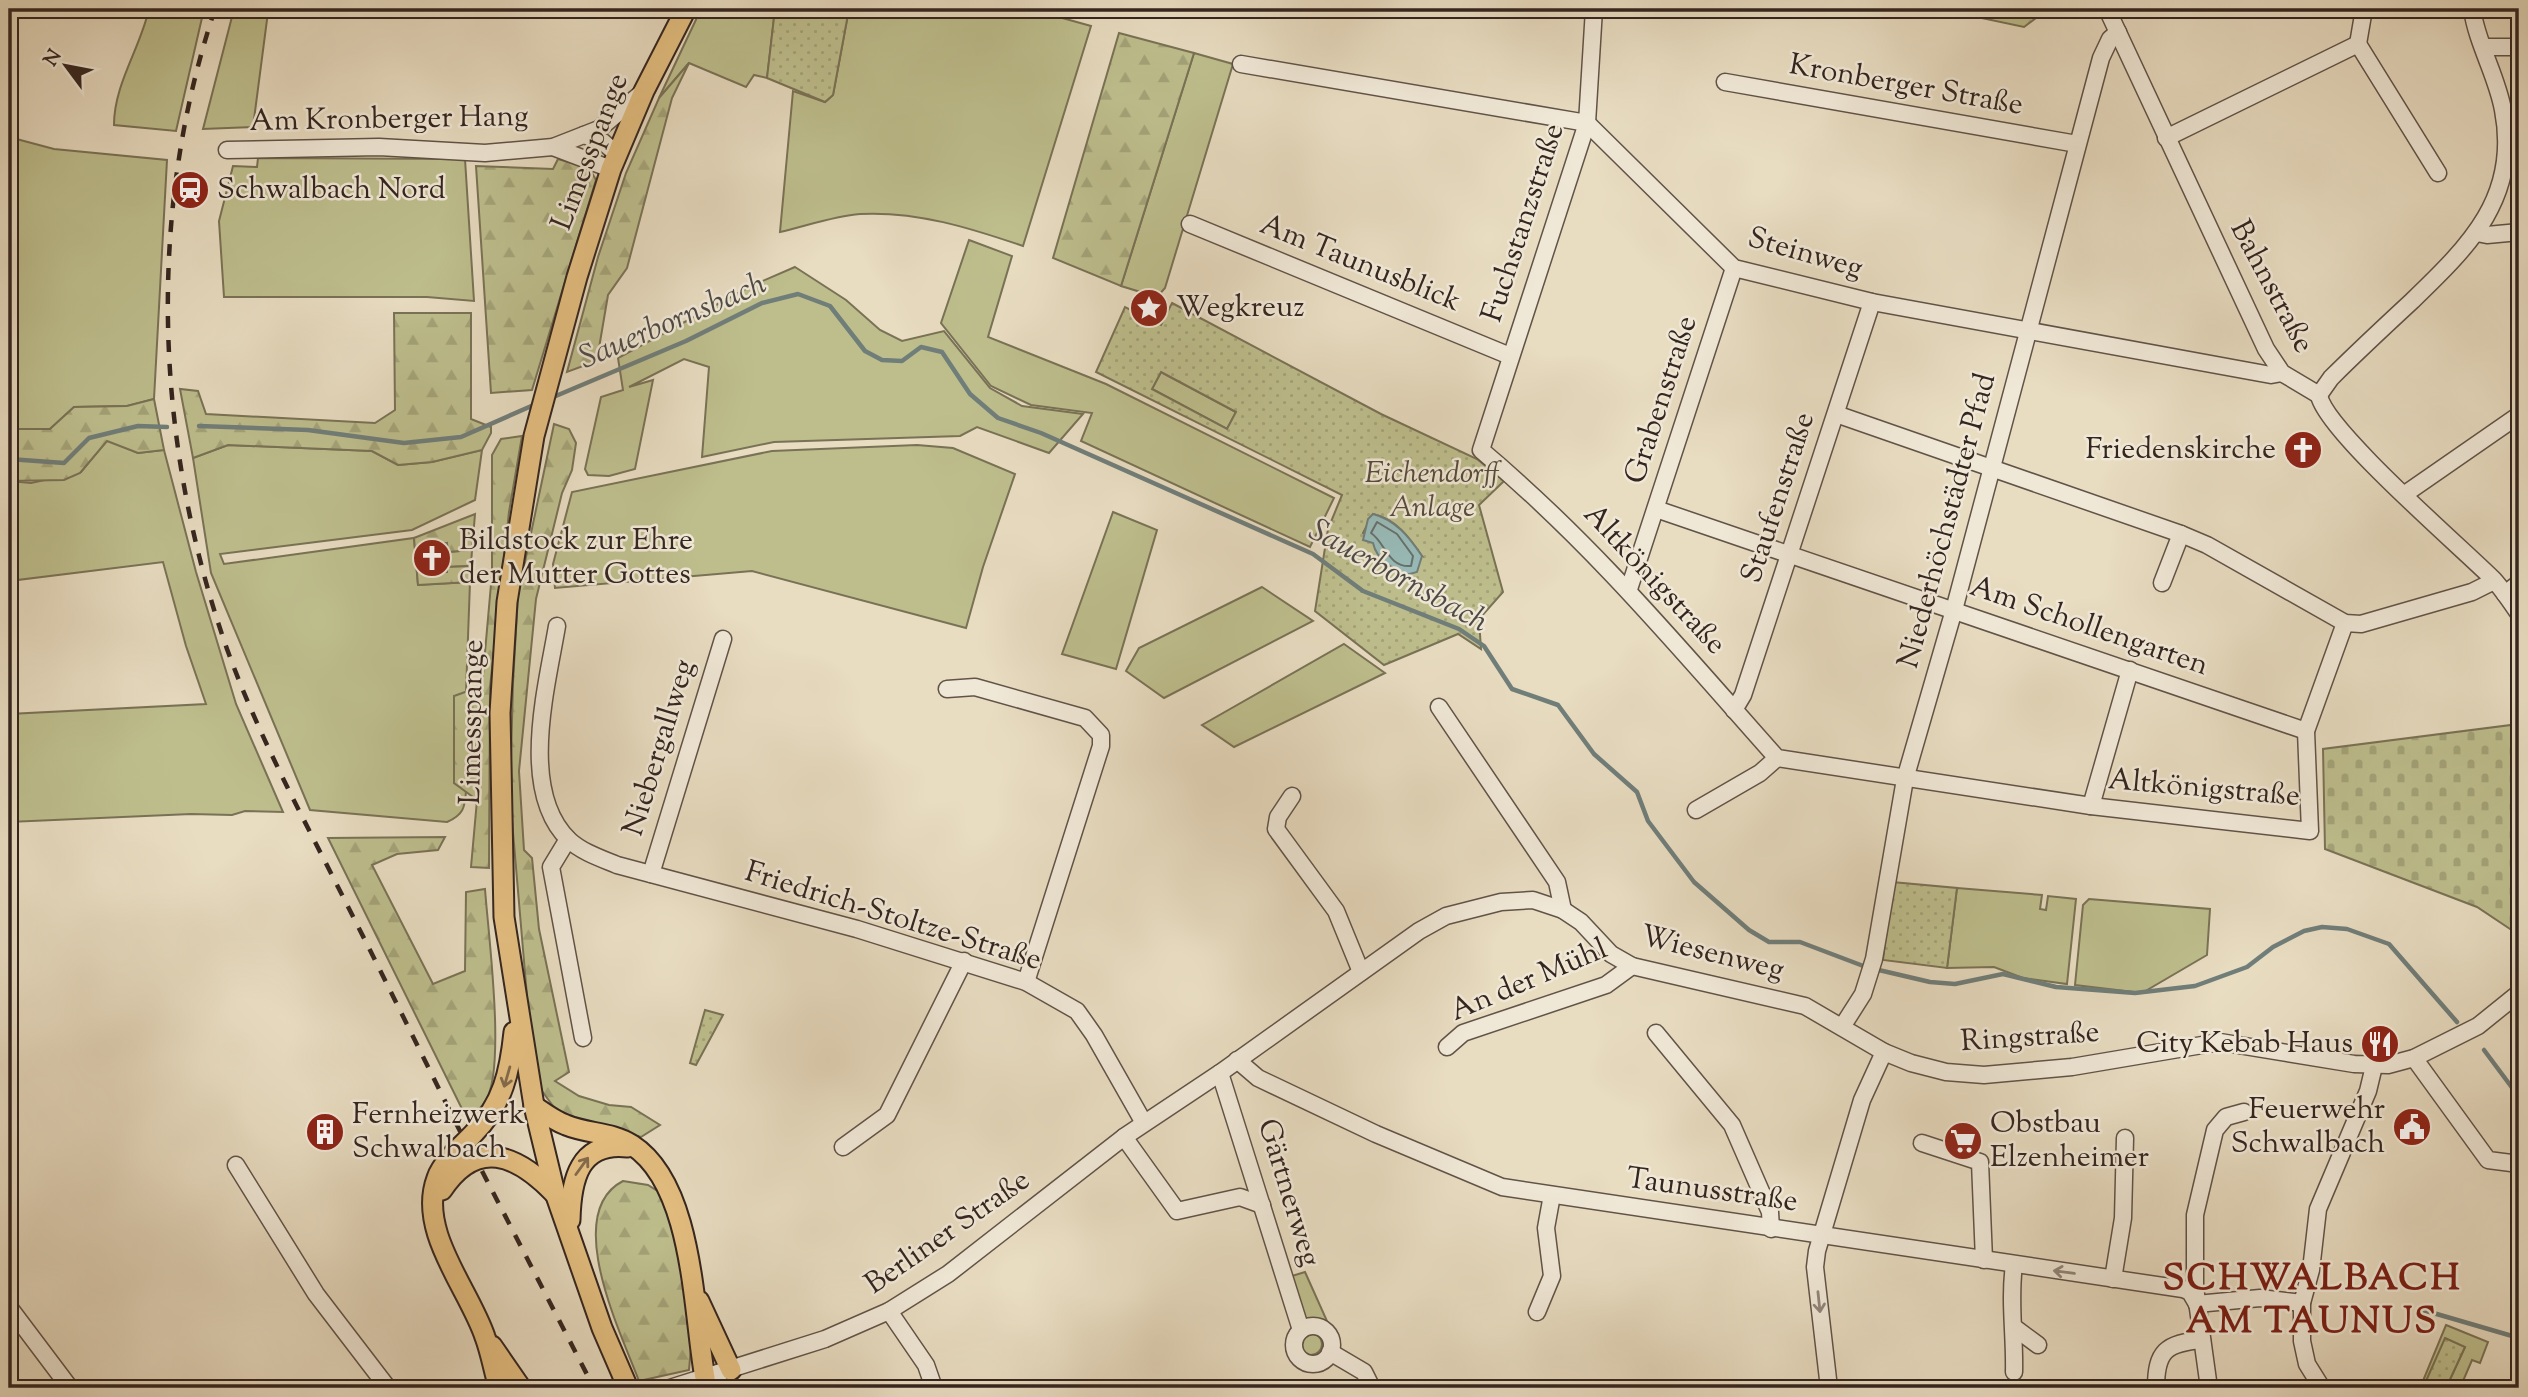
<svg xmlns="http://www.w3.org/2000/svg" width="2528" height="1397" viewBox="0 0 2528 1397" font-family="'Sorts Mill Goudy',serif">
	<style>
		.green { fill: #bebe8d; stroke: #797256; stroke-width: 2 }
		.forest { fill: url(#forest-firs); stroke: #797256; stroke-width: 2 }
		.cemetery { fill: url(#cemetery-stones); stroke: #797256; stroke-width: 2 }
		.park { fill: url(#park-dots); stroke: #797256; stroke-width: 2; fill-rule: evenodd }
		.water { fill: #98bab7; stroke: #707e7a; stroke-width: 2 }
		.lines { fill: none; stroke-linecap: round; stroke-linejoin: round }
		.shore { stroke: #66706b; stroke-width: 2 }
		.stream { stroke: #707e7a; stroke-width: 4.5 }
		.minor-casing { stroke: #615348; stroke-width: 19 }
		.major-casing { stroke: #34251f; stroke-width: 23 }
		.minor { stroke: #f0e8d7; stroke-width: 16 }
		.major { stroke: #e4be80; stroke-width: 19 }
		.rail { stroke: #34251f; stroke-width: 4.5; stroke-dasharray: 12 12; stroke-linecap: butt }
		.oneway { stroke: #836a4b }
		.oneway2 { stroke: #92867b }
		.labels { text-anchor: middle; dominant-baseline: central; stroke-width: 5; stroke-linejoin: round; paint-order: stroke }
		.street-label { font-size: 30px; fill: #34251f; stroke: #f0e8d7 }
		.poi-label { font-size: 30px; fill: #34251f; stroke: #f0e8d7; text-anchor: start }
		.park-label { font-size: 30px; font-style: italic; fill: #564b3a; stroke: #f0e8d7 }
		.water-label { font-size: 32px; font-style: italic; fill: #4d4a45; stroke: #f0e8d7 }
		.district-label { font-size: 37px; font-weight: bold; letter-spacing: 2px; fill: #7a1f14; stroke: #f0e8d7 }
	</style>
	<defs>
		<pattern id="forest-firs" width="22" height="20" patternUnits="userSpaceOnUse" patternTransform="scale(1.75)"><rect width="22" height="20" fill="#bebe8d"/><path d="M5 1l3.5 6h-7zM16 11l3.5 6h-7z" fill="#a4a379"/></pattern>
		<pattern id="cemetery-stones" width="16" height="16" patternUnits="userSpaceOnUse" patternTransform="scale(1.75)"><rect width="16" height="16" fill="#bebe8d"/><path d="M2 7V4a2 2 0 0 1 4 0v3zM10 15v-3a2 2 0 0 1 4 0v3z" fill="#a4a379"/></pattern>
		<pattern id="park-dots" width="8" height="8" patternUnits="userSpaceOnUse" patternTransform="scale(1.75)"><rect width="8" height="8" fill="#bebe8d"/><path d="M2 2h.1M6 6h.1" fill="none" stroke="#a4a379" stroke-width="1.8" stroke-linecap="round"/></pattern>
	</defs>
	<rect width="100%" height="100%" fill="#e8dcc1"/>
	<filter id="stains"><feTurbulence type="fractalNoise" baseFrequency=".00286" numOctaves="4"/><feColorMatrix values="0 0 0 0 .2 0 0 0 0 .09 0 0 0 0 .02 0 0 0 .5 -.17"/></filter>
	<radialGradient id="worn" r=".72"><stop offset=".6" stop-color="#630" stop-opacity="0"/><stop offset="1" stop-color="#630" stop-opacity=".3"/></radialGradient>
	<g class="green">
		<path d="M149 9H204L176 131 114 125C114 84 140 49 149 9Z"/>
		<polygon points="234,9 272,9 268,12 253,127 203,129"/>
		<polygon points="701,9 775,9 767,78 754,75 746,87 689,63 659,98"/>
		<path d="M849 9H1030L1091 26 1023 246C970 228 917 211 860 214 834 216 806 226 780 232L793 91 825 102 833 95Z"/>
		<polygon points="1194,53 1233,64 1165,288 1157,297 1121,286"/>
		<polygon points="9,137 54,149 167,160 154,399 127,406 74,407 50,429 9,429"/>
		<polygon points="258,158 465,159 474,301 427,297 224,297 219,221 233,166 257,167"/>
		<polygon points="969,240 1012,256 988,337 1106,384 1334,498 1310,547 1081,441 1092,413 1031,405 991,386 941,323"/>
		<polygon points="795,267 846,300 880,330 902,341 944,331 990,388 1022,406 1083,414 1049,453 977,427 960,436 774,442 702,457 709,367 684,359 629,387 653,380 635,469 609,476 588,475 585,469 601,397 623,390 618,358 751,286"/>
		<polygon points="1161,372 1236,412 1227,429 1152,389"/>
		<polygon points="107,440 138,453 164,450 196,572 236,704 283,812 245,811 232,815 191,814 9,822 9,714 206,704 186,646 163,562 9,581 9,481 31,483 81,472"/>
		<path d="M228 445 372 451 398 465 432 462 482 450 475 500 412 530 220 554 224 564 414 538 418 585 470 582 466 692 454 697V783L466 791C465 808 463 815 447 822L310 810 211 573 193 458Z"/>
		<polygon points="917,445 953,448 1015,474 983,567 966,628 752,571 555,588 553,564 572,492 772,451"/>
		<polygon points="1113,512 1157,530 1116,669 1062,654"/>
		<polygon points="447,543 449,552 472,550 471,566 447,567 447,572 428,572 428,545"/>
		<polygon points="1262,587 1313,621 1164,698 1126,671 1139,648"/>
		<polygon points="1344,644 1385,673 1234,747 1202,725"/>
		<polygon points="1957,888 2042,895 2040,909 2046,910 2048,896 2076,899 2067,984 2023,978 1994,967 1947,968"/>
		<polygon points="2089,899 2210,909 2207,955 2142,993 2075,985 2083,905"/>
		<polygon points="1305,1272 1327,1321 1306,1322 1292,1276"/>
		<polygon points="2446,1325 2488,1342 2480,1363 2472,1360 2460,1388 2446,1388 2465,1347 2426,1381 2436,1388 2420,1388"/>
		<circle cx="1311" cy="1344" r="11"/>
	</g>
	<g class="forest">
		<polygon points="1939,9 2048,9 2024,27"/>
		<polygon points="1119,33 1194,53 1121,286 1053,258"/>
		<polygon points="689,63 672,98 627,268 608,295 599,348 594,362 567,372 598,257 626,173 659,98"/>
		<polygon points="558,159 589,168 596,180 532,390 491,393 476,166 553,169"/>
		<polygon points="394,313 471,313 471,419 491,427 491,433 482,450 432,462 398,465 372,451 228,445 193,458 180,389 198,391 206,414 375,423 395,410"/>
		<polygon points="154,399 164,450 138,453 107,441 80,473 64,480 9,481 9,429 50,429 74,407 127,406"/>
		<polygon points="554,424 569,429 576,443 572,470 562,493 536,599 519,771 524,850 532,858 539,929 569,1072 555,1081 579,1096 609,1105 631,1107 660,1125 641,1137 585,1121 556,1110 539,1087 528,1008 510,797 513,683 518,595"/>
		<polygon points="522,436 509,512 490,687 489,868 471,867 477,800 454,783 454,696 482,686 492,573 492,455 501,439"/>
		<polygon points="475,514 472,550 448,552 447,543 428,546 428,572 447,572 447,567 471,566 470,582 418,585 414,538"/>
		<path d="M445 837 438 850 397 854 372 865 433 984 465 971 466 892 485 889C488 932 506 1067 486 1100 481 1108 474 1115 468 1121L328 838Z"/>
		<path d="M623 1181 648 1185 659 1192 675 1223 692 1335 689 1370 639 1381C622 1335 561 1213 623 1181Z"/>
	</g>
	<polygon class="cemetery" points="2519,724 2519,935 2477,907 2325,849 2323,749"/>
	<g class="park">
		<polygon points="775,9 849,9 833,95 825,102 767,78"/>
		<path d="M1172 303 1381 414 1477 459 1504 481 1479 505 1503 592 1479 619 1481 649 1458 634 1384 665 1315 611 1328 529 1342 495 1096 372 1125 307 1161 325ZM1161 372 1236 412 1227 429 1152 389ZM1373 514C1396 519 1409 537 1422 556L1363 533Z"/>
		<polygon points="1892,882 1957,888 1947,968 1883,960"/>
		<polygon points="705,1010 723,1015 696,1065 690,1063"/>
		<polygon points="2445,1338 2465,1347 2446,1388 2426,1381"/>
	</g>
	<path class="water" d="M1373 514C1396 520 1409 537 1422 556L1417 572 1406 575C1390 567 1377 560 1373 543L1363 540 1368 519Z"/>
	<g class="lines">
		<path class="shore" d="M1377 522 1397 534 1413 556 1411 566C1388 568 1385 542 1371 533Z"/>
		<g class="stream">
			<polyline points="551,398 686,341 762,303 798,294 830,306 865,351 882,360 902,361 921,347 942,352 970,394 998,418 1041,433 1313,554 1363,591 1459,629 1484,646 1512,689 1558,705 1594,754 1637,792 1648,821 1694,882 1749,930 1769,942 1800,942 1866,967 1930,982 1955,984 2003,974 2056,987 2135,993 2195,986 2247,967 2273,947 2304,931 2322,927 2347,929 2389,944 2457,1022"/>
			<polyline points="199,426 308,430 404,443 461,437 536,404"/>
			<polyline points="9,459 64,463 89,438 138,426 167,427"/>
			<polyline points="2484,1050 2519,1097"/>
			<polyline points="2423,1310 2519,1338"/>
		</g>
		<defs>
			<g id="minor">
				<path d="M1594 9 1587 123 1481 450C1593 544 1680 649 1777 758L2091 806 2310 831 2306 731 2345 623"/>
				<polyline points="2107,9 2266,349 2282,373 2319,395"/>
				<polyline points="2358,44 2364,9"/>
				<polyline points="2483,47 2519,47"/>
				<polyline points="1241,64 1587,123 1734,268 1872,302 2271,375 2282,373"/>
				<polyline points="1725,82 2077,144"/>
				<polyline points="584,135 603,142 617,154"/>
				<polyline points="2166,138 2358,44 2438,173"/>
				<polyline points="553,147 611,169"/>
				<polyline points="227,150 379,147 485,153 553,147 599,129 644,91"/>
				<polyline points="1190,224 1510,356"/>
				<polyline points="2477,233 2487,235 2519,232"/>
				<path d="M2319 395 2331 378C2357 352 2385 326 2412 301 2469 246 2520 197 2503 110 2497 76 2477 44 2472 9"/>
				<path d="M2319 395C2324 429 2461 547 2493 579 2503 590 2511 602 2519 614"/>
				<polyline points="1836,414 2181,534 2207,545 2345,623 2361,624 2472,592 2494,581"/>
				<polyline points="2405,494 2519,415"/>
				<polyline points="1656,509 2306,731"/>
				<polyline points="2162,583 2181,534"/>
				<polyline points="1629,589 1734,268"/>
				<polyline points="2505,594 2519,583"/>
				<path d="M557 626C547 686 518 791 569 840 582 852 600 858 617 865L857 929 1026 982 1077 1011 1094 1035 1144 1123"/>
				<polyline points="947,689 975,687 1085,718 1101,735 1101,746 1026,982"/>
				<polyline points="1439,707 1557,882 1563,910"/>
				<polyline points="1734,710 1743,695 1872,302"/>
				<polyline points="1292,796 1278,817 1276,829 1336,911 1361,972"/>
				<polyline points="2091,806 2130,670"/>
				<polyline points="1696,810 1760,773 1777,758"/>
				<polyline points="568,839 551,867 583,1038"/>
				<polyline points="651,874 723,639"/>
				<polyline points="1842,1027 1863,994 1874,959 1905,779 1954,610 2101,58 2110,39 2118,32"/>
				<polyline points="1656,1033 1732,1125 1770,1212 1771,1229"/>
				<polyline points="1447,1047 1463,1033 1606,985 1632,966"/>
				<polyline points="2414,1058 2488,1160 2519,1164"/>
				<polyline points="1237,1060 1258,1078 1376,1134 1502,1187 2183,1289 2190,1292 2197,1304"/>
				<polyline points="1220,1073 1301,1330"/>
				<polyline points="1124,1137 1177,1211 1240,1197 1262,1205"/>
				<polyline points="1922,1143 1980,1162 1984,1260"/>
				<polyline points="843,1147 887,1115 964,961"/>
				<polyline points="236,1165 316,1294 388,1388"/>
				<polyline points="2113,1279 2123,1218 2125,1138"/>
				<polyline points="2197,1304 2260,1298 2302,1303"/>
				<polyline points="9,1307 70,1388"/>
				<polyline points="889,1311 926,1365 934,1388"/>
				<polyline points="1537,1312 1552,1276 1546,1228 1552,1195"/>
				<circle cx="1313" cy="1345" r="19"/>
				<polyline points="2015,1328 2038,1345"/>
				<polyline points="1330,1352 1364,1372 1372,1388"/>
				<path d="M2014 1372C2015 1336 2009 1301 2014 1265"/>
				<polyline points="670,1388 825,1339 889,1311 948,1274 1124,1137 1220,1073 1419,931 1446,916 1501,902 1533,900 1563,910 1581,922 1611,954 1632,966 1805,1006 1884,1052 1911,1063 1946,1072 1984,1075 2072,1067 2220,1042 2354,1064 2388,1065 2414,1058 2478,1026 2519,993"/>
				<polyline points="1829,1388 1815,1267 1817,1251 1862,1100 1884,1052"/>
				<path d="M2156 1388C2156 1351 2166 1343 2202 1340"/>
				<polyline points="2209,1388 2195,1287 2195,1215 2215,1130 2226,1117 2244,1112"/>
				<polyline points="2322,1388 2307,1364 2302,1341 2302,1303 2311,1270 2318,1209 2368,1091 2374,1066"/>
			</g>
			<g id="major">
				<path d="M534 1106C544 1113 555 1121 566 1125 588 1134 612 1132 632 1145 694 1185 693 1311 705 1378"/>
				<path d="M442 1190C477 1137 517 1155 554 1193"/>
				<path d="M570 1220C571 1180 579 1141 628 1147"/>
				<polyline points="699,1301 731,1370"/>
				<polyline points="492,1346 521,1388"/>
				<path d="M499 1388C494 1371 491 1353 485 1337 469 1289 417 1231 437 1178 443 1161 462 1146 474 1133 503 1104 510 1071 514 1032"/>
				<polyline points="628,1388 602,1328 555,1193 534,1106 504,917 500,713 507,602 534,436 577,277 611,169 644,91 686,9"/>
			</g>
		</defs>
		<use href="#minor" class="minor-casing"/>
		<use href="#major" class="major-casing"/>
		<use href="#minor" class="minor"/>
		<use href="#major" class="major"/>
		<g class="rail">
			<path d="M215 9C146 215 155 444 227 649 257 732 298 808 338 887 380 969 420 1051 461 1133"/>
			<polyline points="482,1171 594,1388"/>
		</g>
	</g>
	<defs><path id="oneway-shaft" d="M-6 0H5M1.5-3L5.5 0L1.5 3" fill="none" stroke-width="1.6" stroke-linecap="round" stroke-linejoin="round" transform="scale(1.75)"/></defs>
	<g class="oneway">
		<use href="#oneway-shaft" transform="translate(507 1077) rotate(106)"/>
		<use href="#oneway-shaft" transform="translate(582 1166) rotate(-54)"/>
	</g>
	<g class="oneway2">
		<use href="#oneway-shaft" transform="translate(2064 1272) rotate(-172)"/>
		<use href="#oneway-shaft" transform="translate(1819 1302) rotate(84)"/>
	</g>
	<defs>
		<symbol id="station-disc" viewBox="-11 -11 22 22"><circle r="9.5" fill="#8f2418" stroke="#f0e8d7"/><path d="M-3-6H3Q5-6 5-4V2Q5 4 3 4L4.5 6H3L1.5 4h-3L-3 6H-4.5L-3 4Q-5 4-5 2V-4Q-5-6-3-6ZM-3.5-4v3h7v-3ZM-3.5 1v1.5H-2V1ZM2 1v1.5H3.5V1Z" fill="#fff"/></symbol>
		<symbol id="sight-disc" viewBox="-11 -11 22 22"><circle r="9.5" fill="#8f2418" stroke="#f0e8d7"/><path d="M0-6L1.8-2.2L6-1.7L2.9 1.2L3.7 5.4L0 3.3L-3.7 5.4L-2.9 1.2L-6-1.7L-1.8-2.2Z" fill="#fff"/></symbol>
		<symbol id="church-disc" viewBox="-11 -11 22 22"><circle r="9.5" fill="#8f2418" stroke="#f0e8d7"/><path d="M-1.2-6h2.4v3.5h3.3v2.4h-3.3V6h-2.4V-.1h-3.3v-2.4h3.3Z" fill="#fff"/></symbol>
		<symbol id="restaurant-disc" viewBox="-11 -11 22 22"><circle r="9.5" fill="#8f2418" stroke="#f0e8d7"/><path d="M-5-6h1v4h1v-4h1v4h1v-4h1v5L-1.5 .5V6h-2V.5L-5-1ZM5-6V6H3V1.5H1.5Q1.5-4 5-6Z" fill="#fff"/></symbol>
		<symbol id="civic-disc" viewBox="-11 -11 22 22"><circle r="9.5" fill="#8f2418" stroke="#f0e8d7"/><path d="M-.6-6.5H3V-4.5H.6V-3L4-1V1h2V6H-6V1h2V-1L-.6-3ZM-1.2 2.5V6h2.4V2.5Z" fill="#fff"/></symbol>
		<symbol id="building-disc" viewBox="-11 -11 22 22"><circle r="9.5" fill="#8f2418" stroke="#f0e8d7"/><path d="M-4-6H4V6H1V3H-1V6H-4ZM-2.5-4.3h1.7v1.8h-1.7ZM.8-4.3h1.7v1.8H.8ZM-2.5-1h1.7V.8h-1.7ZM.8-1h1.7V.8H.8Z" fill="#fff"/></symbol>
		<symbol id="supermarket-disc" viewBox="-11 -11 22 22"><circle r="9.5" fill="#8f2418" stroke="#f0e8d7"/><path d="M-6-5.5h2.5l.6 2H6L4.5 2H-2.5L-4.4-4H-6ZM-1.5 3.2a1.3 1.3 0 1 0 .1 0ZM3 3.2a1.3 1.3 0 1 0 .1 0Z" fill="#fff"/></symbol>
	</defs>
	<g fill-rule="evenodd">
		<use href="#station-disc" x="168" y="168" width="44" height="44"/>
		<use href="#sight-disc" x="1127" y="286" width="44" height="44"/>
		<use href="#church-disc" x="2281" y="428" width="44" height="44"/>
		<use href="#church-disc" x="410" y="536" width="44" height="44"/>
		<use href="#restaurant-disc" x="2358" y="1022" width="44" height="44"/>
		<use href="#civic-disc" x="2390" y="1105" width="44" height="44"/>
		<use href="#building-disc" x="303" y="1110" width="44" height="44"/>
		<use href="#supermarket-disc" x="1941" y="1119" width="44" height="44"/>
	</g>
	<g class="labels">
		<g class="street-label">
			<text transform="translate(1906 86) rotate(10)">Kronberger Straße</text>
			<text transform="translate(389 120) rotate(-1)">Am Kronberger Hang</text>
			<text transform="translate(591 152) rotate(-69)">Limesspange</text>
			<text transform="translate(1524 223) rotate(-72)">Fuchstanzstraße</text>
			<text transform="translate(1805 254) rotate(16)">Steinweg</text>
			<text transform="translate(1360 264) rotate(22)">Am Taunusblick</text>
			<text transform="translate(2271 287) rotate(62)">Bahnstraße</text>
			<text transform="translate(1662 400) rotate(-72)">Grabenstraße</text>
			<text transform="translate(1779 498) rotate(-72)">Staufenstraße</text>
			<text transform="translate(1948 521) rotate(-75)">Niederhöchstädter Pfad</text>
			<text transform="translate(1654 580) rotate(47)">Altkönigstraße</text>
			<text transform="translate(2089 627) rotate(19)">Am Schollengarten</text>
			<text transform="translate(473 722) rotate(-89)">Limesspange</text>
			<text transform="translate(660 748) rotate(-73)">Niebergallweg</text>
			<text transform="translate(2204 789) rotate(5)">Altkönigstraße</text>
			<text transform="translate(893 917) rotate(17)">Friedrich-Stoltze-Straße</text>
			<text transform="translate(1712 954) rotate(14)">Wiesenweg</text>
			<text transform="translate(1529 981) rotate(-23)">An der Mühl</text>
			<text transform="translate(2030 1038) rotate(-4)">Ringstraße</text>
			<text transform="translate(1712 1191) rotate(8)">Taunusstraße</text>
			<text transform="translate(1288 1193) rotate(73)">Gärtnerweg</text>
			<text transform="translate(948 1233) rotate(-35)">Berliner Straße</text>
		</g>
		<g class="poi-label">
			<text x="217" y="190">Schwalbach Nord</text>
			<text x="1176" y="308">Wegkreuz</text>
			<text x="2276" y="450" text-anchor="end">Friedenskirche</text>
			<text x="459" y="541">Bildstock zur Ehre<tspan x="459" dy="34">der Mutter Gottes</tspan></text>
			<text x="2353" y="1044" text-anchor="end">City Kebab Haus</text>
			<text x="2385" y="1110" text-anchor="end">Feuerwehr<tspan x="2385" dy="34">Schwalbach</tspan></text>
			<text x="352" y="1115">Fernheizwerk<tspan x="352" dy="34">Schwalbach</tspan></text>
			<text x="1990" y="1124">Obstbau<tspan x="1990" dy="34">Elzenheimer</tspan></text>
		</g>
		<g class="park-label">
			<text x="1432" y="474">Eichendorff<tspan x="1432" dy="34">Anlage</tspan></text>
		</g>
		<g class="water-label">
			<text transform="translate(673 322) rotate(-23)">Sauerbornsbach</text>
			<text transform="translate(1398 577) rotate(29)">Sauerbornsbach</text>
		</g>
		<g class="district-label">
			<text x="2312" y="1280">SCHWALBACH<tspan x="2312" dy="43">AM TAUNUS</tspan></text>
		</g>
	</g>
	<rect width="2528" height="1397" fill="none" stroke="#e8dcc1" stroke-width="35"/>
	<rect x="10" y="10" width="2507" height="1376" fill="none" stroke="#34251f" stroke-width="3.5"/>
	<rect x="18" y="18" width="2493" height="1362" fill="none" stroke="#34251f" stroke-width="2"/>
	<g transform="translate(66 66) rotate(302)" stroke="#f0e8d7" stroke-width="5" paint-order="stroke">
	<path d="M0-5L12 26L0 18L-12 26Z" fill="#34251f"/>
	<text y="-10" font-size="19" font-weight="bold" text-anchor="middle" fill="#34251f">N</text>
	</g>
	<rect width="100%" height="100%" filter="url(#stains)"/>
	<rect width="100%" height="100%" fill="url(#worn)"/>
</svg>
